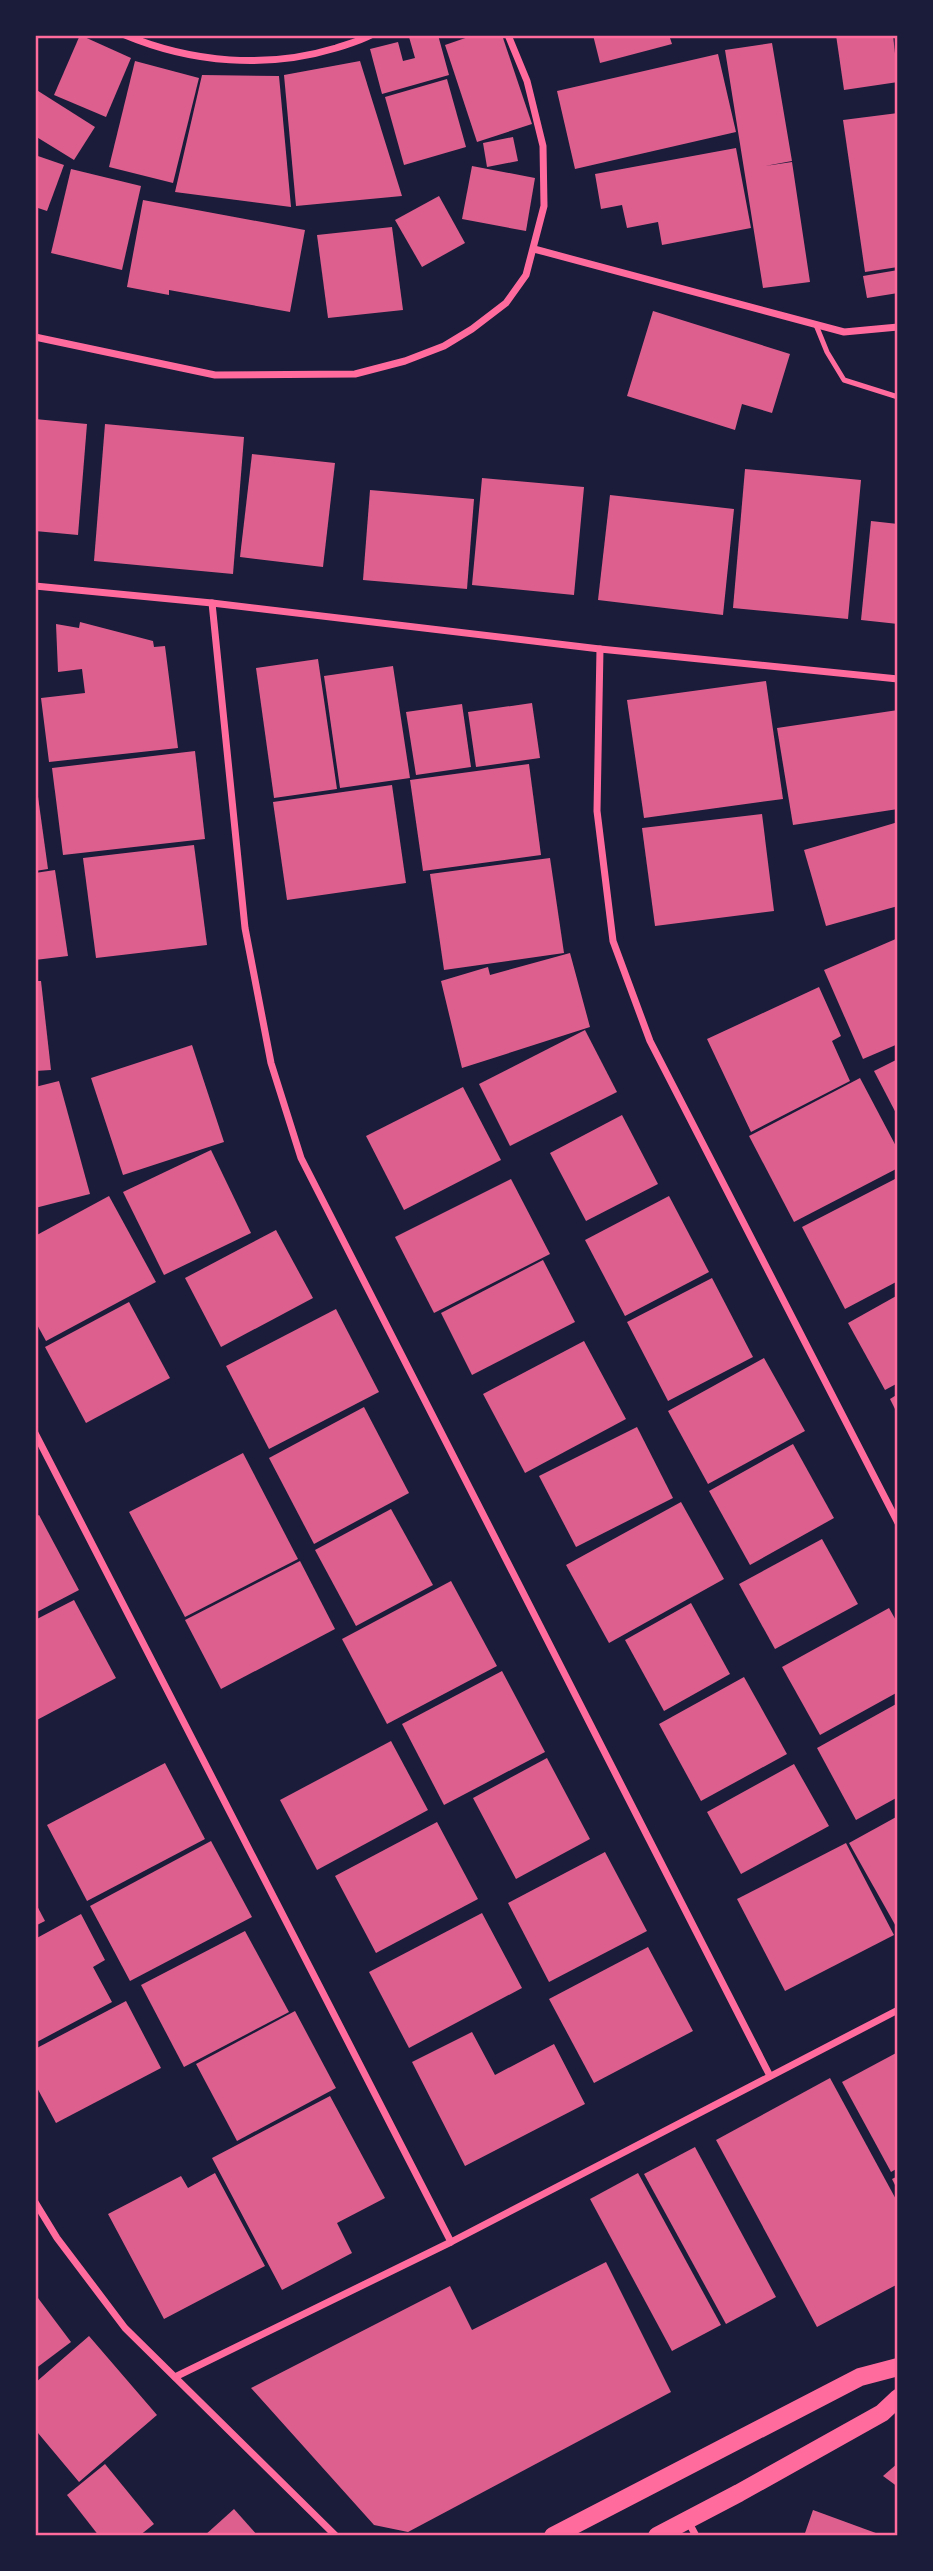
<svg xmlns="http://www.w3.org/2000/svg" width="933" height="2571" viewBox="0 0 933 2571" font-family="Karla,sans-serif">
	<style>
		.building { fill: #dd5f8e }
		.lines { fill: none; stroke-linecap: round; stroke-linejoin: round }
		.service { stroke: #ff6b9d; stroke-width: 5 }
		.minor { stroke: #ff6b9d; stroke-width: 7 }
		.primary { stroke: #ff6b9d; stroke-width: 18 }
		.neatline { fill: none; stroke: #ff6b9d; stroke-width: 2.5 }
	</style>
	<rect width="100%" height="100%" fill="#1b1b3a"/>
	<g class="building">
		<polygon points="80,35 131,58 106,117 54,95"/>
		<polygon points="415,35 438,35 449,75 382,94 370,49 398,42 403,61 415,58 409,37"/>
		<polygon points="474,35 502,35 532,124 477,142 445,45"/>
		<polygon points="593,35 669,35 672,44 600,63"/>
		<polygon points="836,35 893,35 898,82 844,90"/>
		<polygon points="772,43 792,161 765,166 792,162 810,282 763,288 725,50"/>
		<polygon points="718,54 736,132 575,169 557,91"/>
		<polygon points="135,61 199,78 173,183 109,167"/>
		<polygon points="360,61 402,196 296,206 284,75"/>
		<polygon points="202,75 279,76 291,207 175,192"/>
		<polygon points="447,79 466,147 404,165 385,97"/>
		<polygon points="35,89 95,127 74,160 35,136"/>
		<polygon points="898,113 898,267 865,272 843,120"/>
		<polygon points="513,137 518,161 487,167 483,143"/>
		<polygon points="736,148 751,228 662,245 658,222 627,228 622,205 601,209 595,174"/>
		<polygon points="35,155 64,165 47,211 35,207"/>
		<polygon points="472,166 535,178 526,231 462,219"/>
		<polygon points="71,169 141,186 122,270 51,253"/>
		<polygon points="439,196 465,243 422,267 395,220"/>
		<polygon points="143,200 305,230 290,312 169,290 169,295 127,287"/>
		<polygon points="392,227 403,310 328,318 317,235"/>
		<polygon points="898,270 898,293 867,298 863,276"/>
		<polygon points="653,311 790,354 772,413 742,404 735,430 627,396"/>
		<polygon points="35,419 87,424 78,535 35,531"/>
		<polygon points="105,424 244,437 233,574 94,561"/>
		<polygon points="252,454 335,463 323,567 240,557"/>
		<polygon points="745,469 861,480 848,619 733,608"/>
		<polygon points="482,478 584,487 574,595 472,585"/>
		<polygon points="370,490 474,499 467,589 363,580"/>
		<polygon points="610,495 734,509 723,615 598,600"/>
		<polygon points="871,521 898,524 898,624 861,620"/>
		<polygon points="80,622 153,641 154,647 165,646 178,748 49,762 41,698 85,693 82,669 58,672 56,624 79,628"/>
		<polygon points="318,659 337,789 274,798 256,668"/>
		<polygon points="393,666 410,778 340,788 324,676"/>
		<polygon points="766,681 783,799 644,818 627,700"/>
		<polygon points="532,703 540,758 476,767 468,712"/>
		<polygon points="462,704 471,767 416,775 406,712"/>
		<polygon points="898,710 898,809 793,825 777,728"/>
		<polygon points="195,751 205,839 63,855 52,768"/>
		<polygon points="529,764 541,855 423,871 410,780"/>
		<polygon points="35,775 48,869 35,871"/>
		<polygon points="392,785 406,883 287,900 273,802"/>
		<polygon points="762,814 774,911 655,926 642,828"/>
		<polygon points="898,822 898,906 826,926 804,850"/>
		<polygon points="194,845 207,945 96,958 83,858"/>
		<polygon points="550,858 564,953 444,970 430,874"/>
		<polygon points="55,870 68,956 35,960 35,873"/>
		<polygon points="898,938 898,1044 863,1059 824,970"/>
		<polygon points="570,953 590,1027 462,1068 441,981 488,967 490,975"/>
		<polygon points="35,981 41,981 51,1070 35,1071"/>
		<polygon points="819,987 841,1036 832,1041 850,1081 751,1132 707,1039"/>
		<polygon points="585,1030 617,1092 510,1146 479,1084"/>
		<polygon points="192,1045 224,1142 123,1175 91,1078"/>
		<polygon points="898,1059 898,1117 874,1071"/>
		<polygon points="860,1078 898,1150 898,1168 794,1222 749,1136"/>
		<polygon points="59,1081 90,1194 35,1208 35,1087"/>
		<polygon points="463,1087 501,1160 404,1210 366,1136"/>
		<polygon points="622,1115 658,1184 586,1221 550,1153"/>
		<polygon points="211,1150 251,1233 164,1275 123,1192"/>
		<polygon points="511,1179 550,1254 434,1313 395,1237"/>
		<polygon points="895,1179 898,1185 898,1281 845,1309 802,1227"/>
		<polygon points="109,1196 156,1282 46,1341 35,1321 35,1236"/>
		<polygon points="669,1196 709,1272 625,1316 585,1240"/>
		<polygon points="276,1230 313,1298 221,1347 185,1278"/>
		<polygon points="543,1260 575,1322 472,1375 441,1313"/>
		<polygon points="712,1278 753,1357 668,1401 627,1322"/>
		<polygon points="898,1295 898,1383 885,1390 848,1323"/>
		<polygon points="129,1302 170,1378 86,1423 45,1347"/>
		<polygon points="336,1309 379,1392 269,1449 226,1366"/>
		<polygon points="584,1341 626,1419 525,1473 483,1394"/>
		<polygon points="764,1358 805,1431 708,1484 668,1411"/>
		<polygon points="898,1394 898,1415 890,1399"/>
		<polygon points="364,1407 409,1493 314,1544 269,1458"/>
		<polygon points="637,1427 673,1498 576,1547 539,1476"/>
		<polygon points="793,1444 834,1518 750,1565 709,1491"/>
		<polygon points="243,1453 298,1559 185,1617 129,1512"/>
		<polygon points="681,1502 724,1579 609,1643 566,1565"/>
		<polygon points="391,1509 433,1585 356,1626 315,1550"/>
		<polygon points="39,1515 79,1590 35,1613 35,1517"/>
		<polygon points="822,1539 858,1604 775,1649 739,1584"/>
		<polygon points="300,1561 335,1629 221,1689 185,1620"/>
		<polygon points="451,1581 497,1666 387,1724 342,1639"/>
		<polygon points="74,1600 116,1678 35,1721 35,1620"/>
		<polygon points="691,1603 730,1674 664,1711 625,1640"/>
		<polygon points="889,1608 898,1624 898,1692 820,1735 782,1667"/>
		<polygon points="502,1671 545,1752 444,1805 402,1724"/>
		<polygon points="744,1677 787,1754 701,1801 659,1724"/>
		<polygon points="898,1703 898,1797 856,1820 817,1748"/>
		<polygon points="391,1741 428,1810 317,1870 280,1800"/>
		<polygon points="547,1758 590,1839 516,1879 473,1798"/>
		<polygon points="165,1763 205,1839 87,1901 47,1825"/>
		<polygon points="794,1764 829,1826 741,1874 707,1812"/>
		<polygon points="898,1816 898,1930 849,1843"/>
		<polygon points="437,1822 478,1899 376,1953 335,1876"/>
		<polygon points="211,1841 252,1917 130,1981 90,1906"/>
		<polygon points="846,1843 894,1935 785,1991 737,1899"/>
		<polygon points="605,1852 647,1931 549,1982 508,1903"/>
		<polygon points="35,1902 45,1921 35,1926"/>
		<polygon points="482,1913 522,1988 409,2048 369,1972"/>
		<polygon points="81,1914 105,1960 93,1967 112,2002 35,2043 35,1939"/>
		<polygon points="245,1931 289,2012 184,2067 141,1985"/>
		<polygon points="648,1947 693,2031 594,2083 549,1999"/>
		<polygon points="126,2001 161,2068 56,2123 35,2084 35,2049"/>
		<polygon points="295,2011 336,2088 237,2141 196,2064"/>
		<polygon points="472,2032 495,2075 554,2044 585,2104 465,2166 412,2062"/>
		<polygon points="898,2052 898,2168 891,2172 842,2082"/>
		<polygon points="830,2078 898,2203 898,2284 817,2327 716,2140"/>
		<polygon points="330,2096 385,2198 337,2223 352,2253 282,2290 212,2158"/>
		<polygon points="695,2147 776,2297 726,2324 644,2174"/>
		<polygon points="215,2173 265,2266 164,2319 108,2214 181,2176 188,2188"/>
		<polygon points="638,2173 721,2325 672,2351 590,2199"/>
		<polygon points="898,2176 898,2191 892,2179"/>
		<polygon points="606,2262 671,2392 408,2532 374,2525 251,2388 450,2286 472,2330"/>
		<polygon points="35,2294 71,2342 35,2369"/>
		<polygon points="89,2336 157,2415 79,2482 38,2433 35,2436 35,2383"/>
		<polygon points="898,2463 898,2487 883,2476"/>
		<polygon points="105,2464 154,2524 139,2536 99,2536 67,2495"/>
		<polygon points="234,2509 258,2536 204,2536"/>
		<polygon points="813,2510 884,2536 804,2536"/>
	</g>
	<g class="lines">
		<polyline class="service" points="816,325 827,352 844,380 898,397"/>
		<g class="minor">
			<path d="M125 35C192 63 267 69 336 48 348 44 360 41 371 35"/>
			<polyline points="534,249 844,332 898,327"/>
			<polyline points="35,337 215,375 355,374 405,361 444,346 472,329 506,303 526,275 544,206 543,146 527,81 508,35"/>
			<polyline points="35,586 212,603 600,649 898,679"/>
			<polyline points="212,603 245,928 271,1063 301,1158 770,2076"/>
			<polyline points="600,649 597,811 613,941 650,1041 898,1523"/>
			<polyline points="35,1433 451,2242"/>
			<polyline points="35,2202 57,2238 125,2328 336,2536"/>
			<polyline points="175,2377 451,2242 898,2010"/>
			<polyline points="688,2521 696,2536"/>
		</g>
		<g class="primary">
			<polyline points="553,2536 860,2377 898,2367"/>
			<polyline points="657,2536 739,2493 882,2413 898,2398"/>
		</g>
	</g>
	<rect width="933" height="2571" fill="none" stroke="#1b1b3a" stroke-width="74"/>
	<rect x="37" y="37" width="859" height="2497" class="neatline"/>
</svg>
